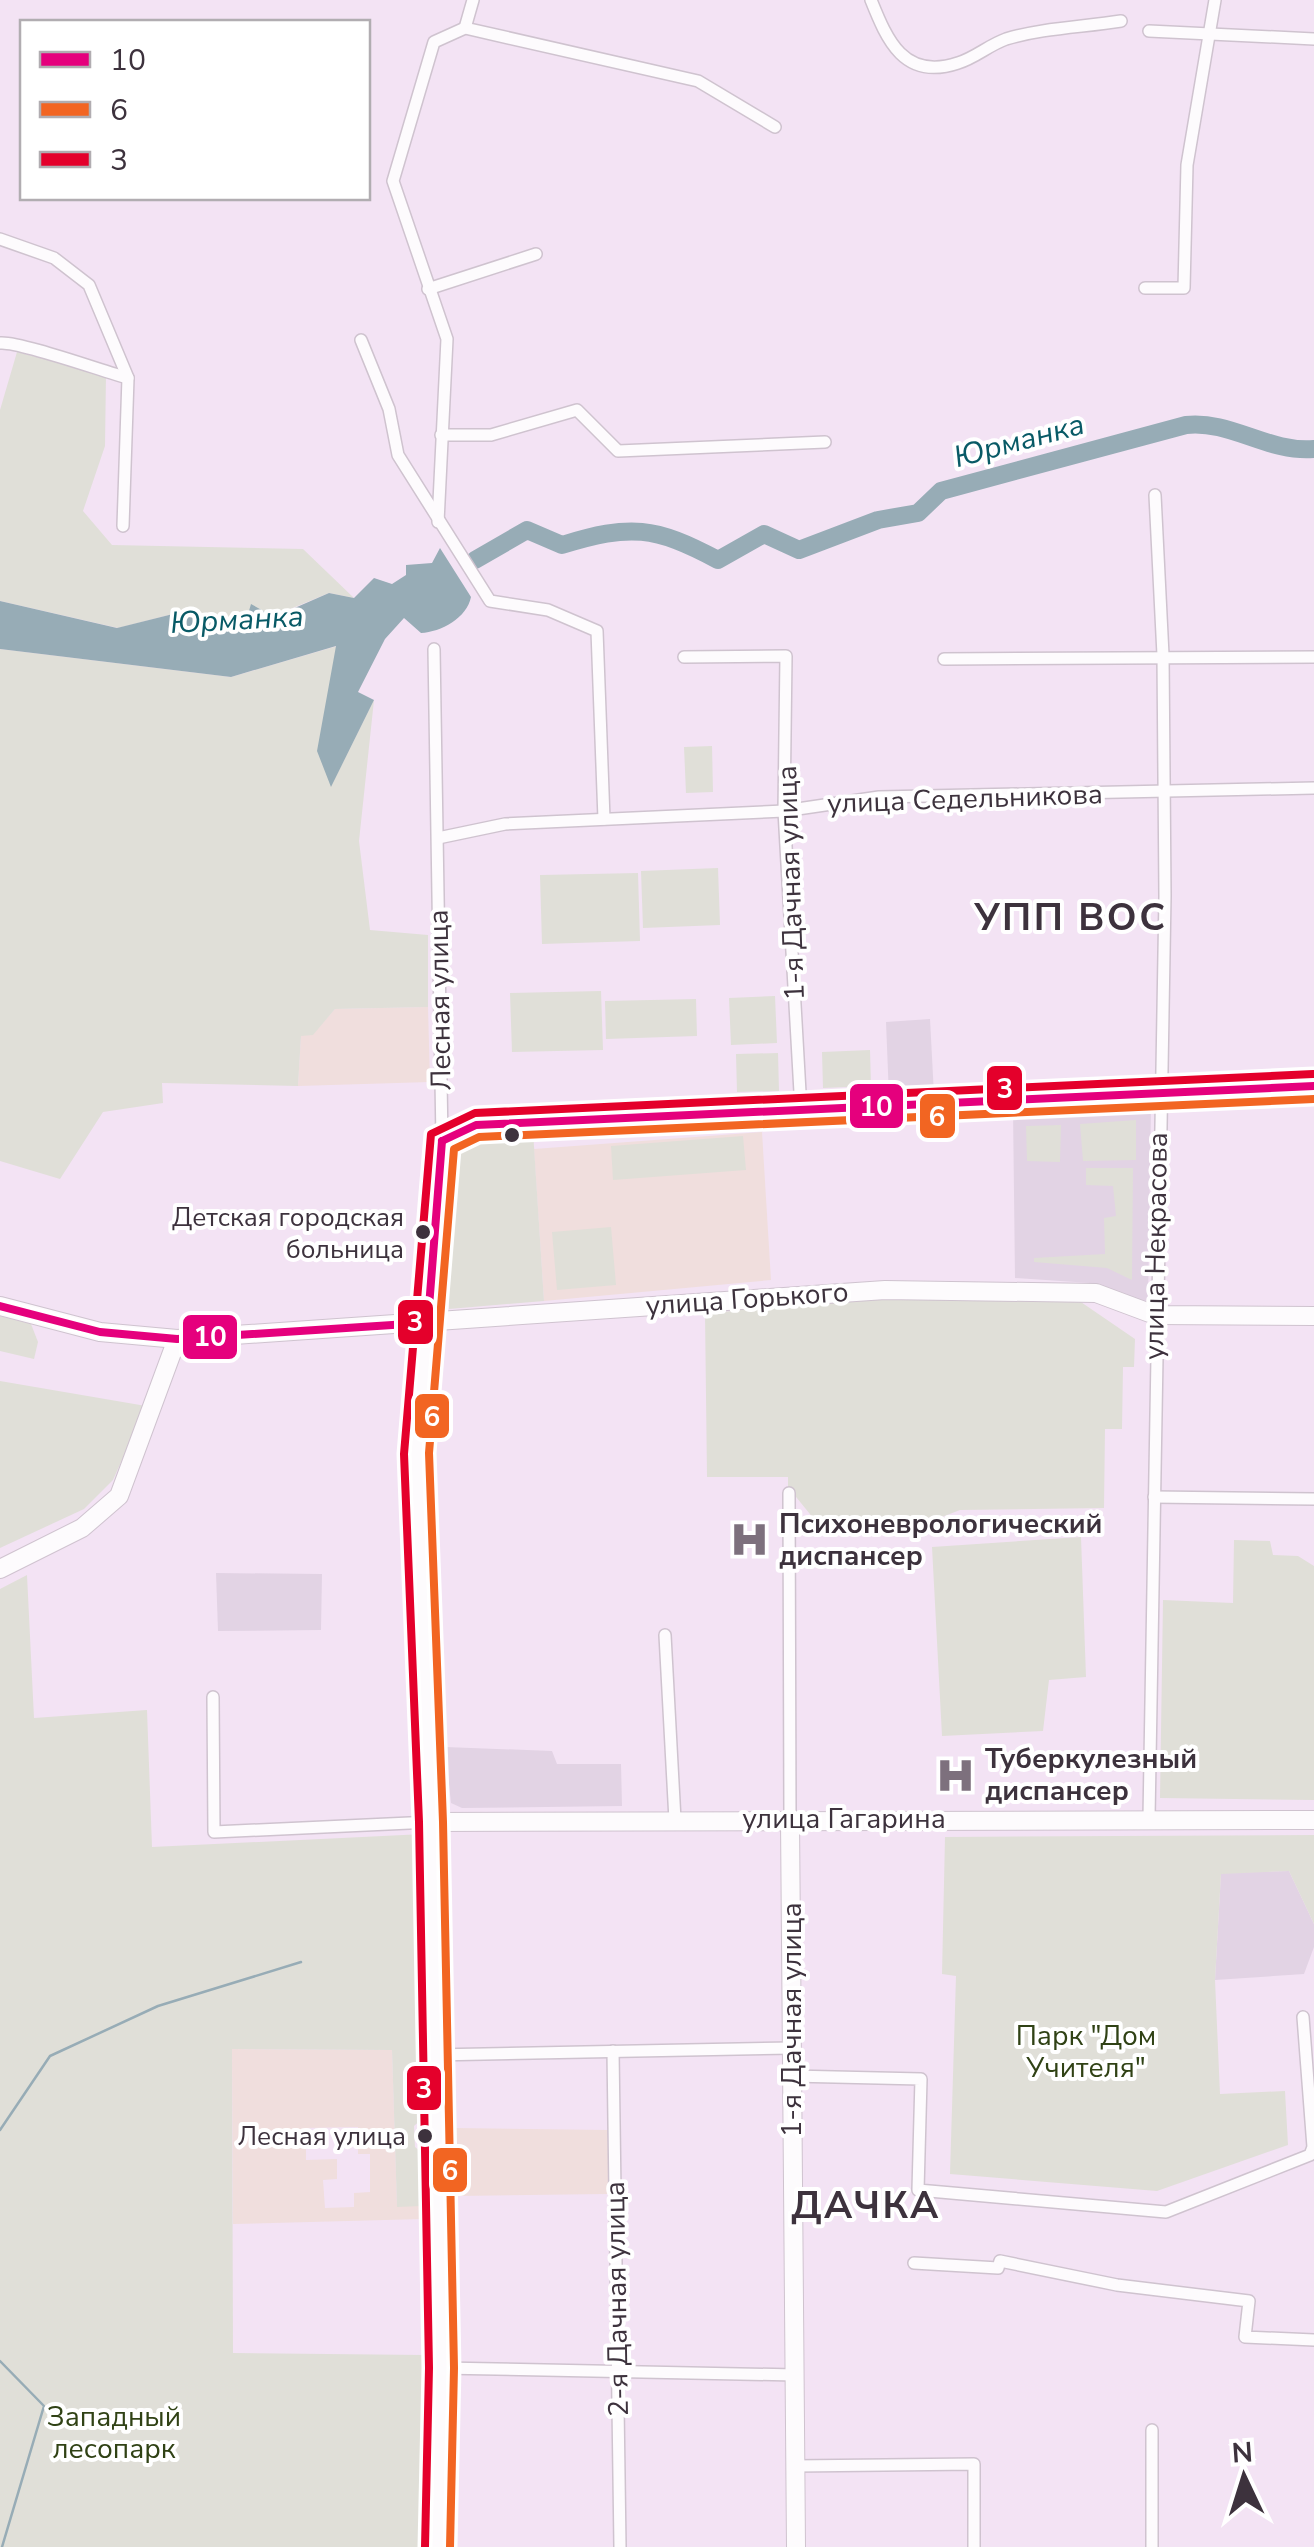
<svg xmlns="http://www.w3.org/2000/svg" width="1314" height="2547" viewBox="0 0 1314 2547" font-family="'Nunito Sans',sans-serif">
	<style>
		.commercial { fill: #e2d3e4 }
		.education { fill: #f0dedd; fill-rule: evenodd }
		.green { fill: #e0dfd8 }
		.water { fill: #97acb6 }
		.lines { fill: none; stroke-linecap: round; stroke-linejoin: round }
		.stream { stroke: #97acb6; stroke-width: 2.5 }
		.river { stroke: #97acb6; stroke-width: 18 }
		.street-casing { stroke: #cfc3cf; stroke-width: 14 }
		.secondary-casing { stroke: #cfc3cf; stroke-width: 20 }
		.street { stroke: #fdfbfd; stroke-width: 11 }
		.secondary { stroke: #fdfbfd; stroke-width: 18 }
		.bus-1-casing { stroke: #fff; stroke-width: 15 }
		.bus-2-casing { stroke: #fff; stroke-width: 15 }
		.bus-3-casing { stroke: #fff; stroke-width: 15 }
		.bus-1 { stroke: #e5007d; stroke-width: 8 }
		.bus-2 { stroke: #f26522; stroke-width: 8 }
		.bus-3 { stroke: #e4002b; stroke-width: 8 }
		.bus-dot { fill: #3d323d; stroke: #fff; stroke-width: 4 }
		.labels { text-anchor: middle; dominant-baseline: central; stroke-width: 8; stroke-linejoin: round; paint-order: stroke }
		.bus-label { font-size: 26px; fill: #3d323d; stroke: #fff; text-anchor: end }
		.street-label { font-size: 28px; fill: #3d323d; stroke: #fff }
		.poi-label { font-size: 28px; font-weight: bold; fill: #3d323d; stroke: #fff; text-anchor: start }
		.park-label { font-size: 28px; fill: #304215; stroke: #fff }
		.water-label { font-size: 30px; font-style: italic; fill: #085a66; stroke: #fff }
		.district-label { font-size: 38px; font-weight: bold; letter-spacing: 2.5px; fill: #3d323d; stroke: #fff }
		.line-badge { stroke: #fff; stroke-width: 4 }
		.badge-label { font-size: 28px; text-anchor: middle; font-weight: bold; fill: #fff }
	</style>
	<rect width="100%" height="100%" fill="#f3e3f4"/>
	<g class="commercial">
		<polygon points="930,1019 934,1095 889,1097 886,1022"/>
		<polygon points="1151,1106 1148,1303 1090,1283 1015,1278 1013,1109"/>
		<polygon points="216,1573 322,1574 321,1630 218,1631"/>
		<polygon points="445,1747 552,1751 557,1764 621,1764 622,1806 462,1808 451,1803"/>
		<polygon points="1289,1871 1314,1924 1314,1947 1304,1974 1215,1980 1221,1873"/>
	</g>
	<g class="education">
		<polygon points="428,1007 430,1082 298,1086 301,1035 313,1034 335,1009"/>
		<polygon points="762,1132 771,1280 544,1301 534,1149"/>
		<path d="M232 2049 392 2050 397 2206H422L423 2219 233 2224ZM358 2127V2154H370V2192L354 2193V2207L325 2208 323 2180 337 2179V2159L306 2160V2128Z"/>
		<polygon points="454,2128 609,2130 608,2194 456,2196"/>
	</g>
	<g class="green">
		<polygon points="17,352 106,375 105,446 83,511 112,545 303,549 354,598 329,593 244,628 173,614 118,628 0,601 0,410"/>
		<polygon points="337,646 331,786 374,700 359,841 370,930 428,935 428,1007 335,1009 313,1035 301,1036 298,1086 162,1083 163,1103 103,1112 60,1179 0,1161 0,649 231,677"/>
		<polygon points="712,746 713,792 686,793 684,747"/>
		<polygon points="718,868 720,925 643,928 641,871"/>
		<polygon points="638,873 640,941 542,944 540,875"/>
		<polygon points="601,991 603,1050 512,1052 510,993"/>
		<polygon points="775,996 777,1043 731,1045 729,998"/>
		<polygon points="696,999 697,1036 606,1039 605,1001"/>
		<polygon points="870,1050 871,1086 823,1088 822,1052"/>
		<polygon points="778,1053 779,1091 737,1092 736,1054"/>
		<polygon points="1136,1120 1136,1160 1083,1161 1080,1124"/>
		<polygon points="1061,1125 1060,1162 1027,1161 1026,1126"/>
		<path d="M533 1131 544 1301 449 1309V1163C465 1125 497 1132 533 1131Z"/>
		<polygon points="743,1136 746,1170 613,1180 611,1146"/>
		<polygon points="1086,1168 1133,1168 1132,1280 1107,1268 1034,1262 1034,1258 1105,1254 1104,1218 1116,1216 1113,1186 1086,1185"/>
		<polygon points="611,1227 616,1285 557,1290 552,1232"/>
		<polygon points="844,1298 1075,1298 1135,1339 1134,1367 1123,1367 1122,1429 1105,1429 1104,1508 960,1510 942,1517 818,1524 788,1487 788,1477 707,1477 705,1314"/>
		<polygon points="0,1316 31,1324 38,1342 34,1359 0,1351"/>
		<polygon points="0,1381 146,1406 113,1480 84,1509 0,1548"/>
		<polygon points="1081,1537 1086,1677 1049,1680 1043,1731 942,1736 932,1547"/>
		<polygon points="1234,1540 1270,1541 1273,1555 1298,1556 1314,1566 1314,1800 1160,1798 1163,1600 1233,1603"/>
		<polygon points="27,1575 34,1718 147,1710 152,1847 424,1834 427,2098 423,2100 423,2118 414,2126 415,2147 420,2151 422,2206 397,2207 392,2050 232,2049 233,2353 425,2355 425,2547 0,2547 0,1589"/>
		<polygon points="1314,1835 1314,1924 1289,1871 1221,1874 1215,1980 1220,2094 1285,2091 1288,2145 1157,2191 950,2174 956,1976 942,1974 945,1837"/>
	</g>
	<path class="water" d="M440 548 471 597C467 618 441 632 421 633L404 618 385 639 358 692 374 700 331 787 317 751 336 646 231 677 0 649V601L117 628 173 614 244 628 251 604 274 617 329 593 354 598 374 578 392 584 406 575V565L432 563Z"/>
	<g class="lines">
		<g class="stream">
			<polyline points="0,2130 50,2056 158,2006 301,1962"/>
			<polyline points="0,2361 44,2406 2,2547"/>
		</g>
		<path class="river" d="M475 560 527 530 562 545C631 524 654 526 718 560L764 534 799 550 878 520 918 513 941 491 1186 425C1231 420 1268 453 1314 449"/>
		<defs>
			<g id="street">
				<path d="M871 0C887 40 904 81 958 63 975 58 989 45 1006 39 1042 28 1084 27 1121 21"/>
				<polyline points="465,28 473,0"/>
				<polyline points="1149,31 1314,39"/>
				<polyline points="0,239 54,258 89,285 128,378 123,526"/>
				<polyline points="1145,288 1184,288 1187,165 1215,0"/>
				<polyline points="428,289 536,254"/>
				<polyline points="361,340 389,409 398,455 490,601 548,610 597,631 604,819"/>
				<path d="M0 343C19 341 102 371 128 378"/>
				<polyline points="441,435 491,435 577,410 618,451 825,442"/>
				<polyline points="438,522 447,339 393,181 434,42 465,28 698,81 775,127"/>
				<polyline points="434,649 442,1141"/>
				<polyline points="684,657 786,656 784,811 801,1110"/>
				<polyline points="944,659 1314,657"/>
				<polyline points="438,838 505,824 784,811 879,797 1314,788"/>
				<polyline points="789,1493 790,1820"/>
				<polyline points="1154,1497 1314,1499"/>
				<polyline points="665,1635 675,1820"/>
				<polyline points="213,1697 214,1832 431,1822"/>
				<polyline points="1149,1818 1165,896 1163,655 1155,495"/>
				<polyline points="613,2051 620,2547"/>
				<polyline points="433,2055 792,2048"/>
				<polyline points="792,2076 921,2079 918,2190 1166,2212 1310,2155 1313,2147 1303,2017"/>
				<polyline points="914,2263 998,2268 1000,2261 1117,2285 1249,2301 1245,2337 1314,2340"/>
				<polyline points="442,2368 795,2375"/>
				<polyline points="795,2466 974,2464 974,2547"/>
				<polyline points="1152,2547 1152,2430"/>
			</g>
			<g id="secondary">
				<polyline points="0,1306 100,1332 177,1339 885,1290 1096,1293 1155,1315 1314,1316"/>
				<polyline points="0,1569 82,1528 119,1496 177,1339"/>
				<polyline points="790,1820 796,2547"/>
				<polyline points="431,1822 1314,1820"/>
				<polyline points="437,2547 442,2368 431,1822 416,1453 442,1141 476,1125 1314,1086"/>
			</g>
		</defs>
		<use href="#street" class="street-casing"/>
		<use href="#secondary" class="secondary-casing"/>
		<use href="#street" class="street"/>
		<use href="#secondary" class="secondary"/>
		<defs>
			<g id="bus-1">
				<polyline points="442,1141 476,1125 1314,1086"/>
				<polyline points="0,1306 100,1332 177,1339 423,1323"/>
				<polyline points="423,1323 429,1307 442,1141"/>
			</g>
			<polyline id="bus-2" points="450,2547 454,2368 443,1822 429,1453 454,1149 479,1137 1314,1099"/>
			<polyline id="bus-3" points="425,2547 429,2368 419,1822 404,1454 431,1134 475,1113 1313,1074"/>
		</defs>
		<use href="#bus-1" class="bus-1-casing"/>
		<use href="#bus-2" class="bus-2-casing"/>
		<use href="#bus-3" class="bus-3-casing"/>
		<use href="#bus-1" class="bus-1"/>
		<use href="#bus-2" class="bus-2"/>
		<use href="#bus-3" class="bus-3"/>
	</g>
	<defs>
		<symbol id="hospital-bare" viewBox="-9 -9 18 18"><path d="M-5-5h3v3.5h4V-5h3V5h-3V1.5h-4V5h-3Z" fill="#7d707d" stroke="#fff" stroke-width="2.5" paint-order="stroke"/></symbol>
	</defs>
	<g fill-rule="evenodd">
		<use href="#hospital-bare" x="722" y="1512" width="55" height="55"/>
		<use href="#hospital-bare" x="928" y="1748" width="55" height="55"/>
	</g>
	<g class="bus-dot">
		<circle cx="512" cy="1135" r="9"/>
		<circle cx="423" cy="1232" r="9"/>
		<circle cx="425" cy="2136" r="9"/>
	</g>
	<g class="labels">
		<g class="bus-label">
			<text x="404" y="1217">Детская городская<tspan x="404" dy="32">больница</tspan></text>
			<text x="406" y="2136">Лесная улица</text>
		</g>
		<g class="street-label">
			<text transform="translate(965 799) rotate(-2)">улица Седельникова</text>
			<text transform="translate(791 883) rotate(-92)">1-я Дачная улица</text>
			<text transform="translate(440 1000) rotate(-91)">Лесная улица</text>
			<text transform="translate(1156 1246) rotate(-89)">улица Некрасова</text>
			<text transform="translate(747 1299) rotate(-4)">улица Горького</text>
			<text x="844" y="1819">улица Гагарина</text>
			<text transform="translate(792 2020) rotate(-90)">1-я Дачная улица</text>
			<text transform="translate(617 2299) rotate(-91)">2-я Дачная улица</text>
		</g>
		<g class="poi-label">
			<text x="779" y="1524">Психоневрологический<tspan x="779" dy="32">диспансер</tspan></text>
			<text x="985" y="1759">Туберкулезный<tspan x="985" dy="32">диспансер</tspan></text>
		</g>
		<g class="park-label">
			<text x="1086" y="2036">Парк "Дом<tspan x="1086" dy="32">Учителя"</tspan></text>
			<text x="114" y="2417">Западный<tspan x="114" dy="32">лесопарк</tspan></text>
		</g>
		<g class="water-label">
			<text transform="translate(1019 441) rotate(-15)">Юрманка</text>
			<text transform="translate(237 620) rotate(-3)">Юрманка</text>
		</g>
		<g class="district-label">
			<text x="1071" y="917">УПП ВОС</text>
			<text x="866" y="2205">ДАЧКА</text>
		</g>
	</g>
	<g class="line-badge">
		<rect x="985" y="1064" width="39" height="48" rx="10" fill="#e4002b"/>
		<rect x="848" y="1082" width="57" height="48" rx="10" fill="#e5007d"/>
		<rect x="918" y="1092" width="39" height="48" rx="10" fill="#f26522"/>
		<rect x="396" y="1298" width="39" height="48" rx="10" fill="#e4002b"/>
		<rect x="181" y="1313" width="58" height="48" rx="10" fill="#e5007d"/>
		<rect x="413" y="1392" width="38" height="48" rx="10" fill="#f26522"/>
		<rect x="405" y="2064" width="38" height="48" rx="10" fill="#e4002b"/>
		<rect x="431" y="2146" width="38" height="48" rx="10" fill="#f26522"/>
	</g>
	<g class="badge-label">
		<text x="1005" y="1098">3</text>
		<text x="876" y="1116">10</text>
		<text x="937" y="1126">6</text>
		<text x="415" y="1331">3</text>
		<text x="210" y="1346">10</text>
		<text x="432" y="1426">6</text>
		<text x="424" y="2098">3</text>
		<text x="450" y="2180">6</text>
	</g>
	<rect x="20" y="20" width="350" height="180" fill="#ffffff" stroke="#b1adb1" stroke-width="2.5"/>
	<rect x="40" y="52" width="50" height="15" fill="#e5007d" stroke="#b1adb1" stroke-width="2.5"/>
	<text x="110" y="70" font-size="30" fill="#3d323d">10</text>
	<rect x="40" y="102" width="50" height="15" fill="#f26522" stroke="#b1adb1" stroke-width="2.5"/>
	<text x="110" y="120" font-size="30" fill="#3d323d">6</text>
	<rect x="40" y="152" width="50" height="15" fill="#e4002b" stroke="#b1adb1" stroke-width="2.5"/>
	<text x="110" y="170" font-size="30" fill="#3d323d">3</text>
	<g transform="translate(1244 2477) rotate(356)" stroke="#ffffff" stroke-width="8" paint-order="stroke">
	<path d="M0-8L18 38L0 25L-18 38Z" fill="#3d323d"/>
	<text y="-15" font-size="28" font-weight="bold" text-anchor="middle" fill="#3d323d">N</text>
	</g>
</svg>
